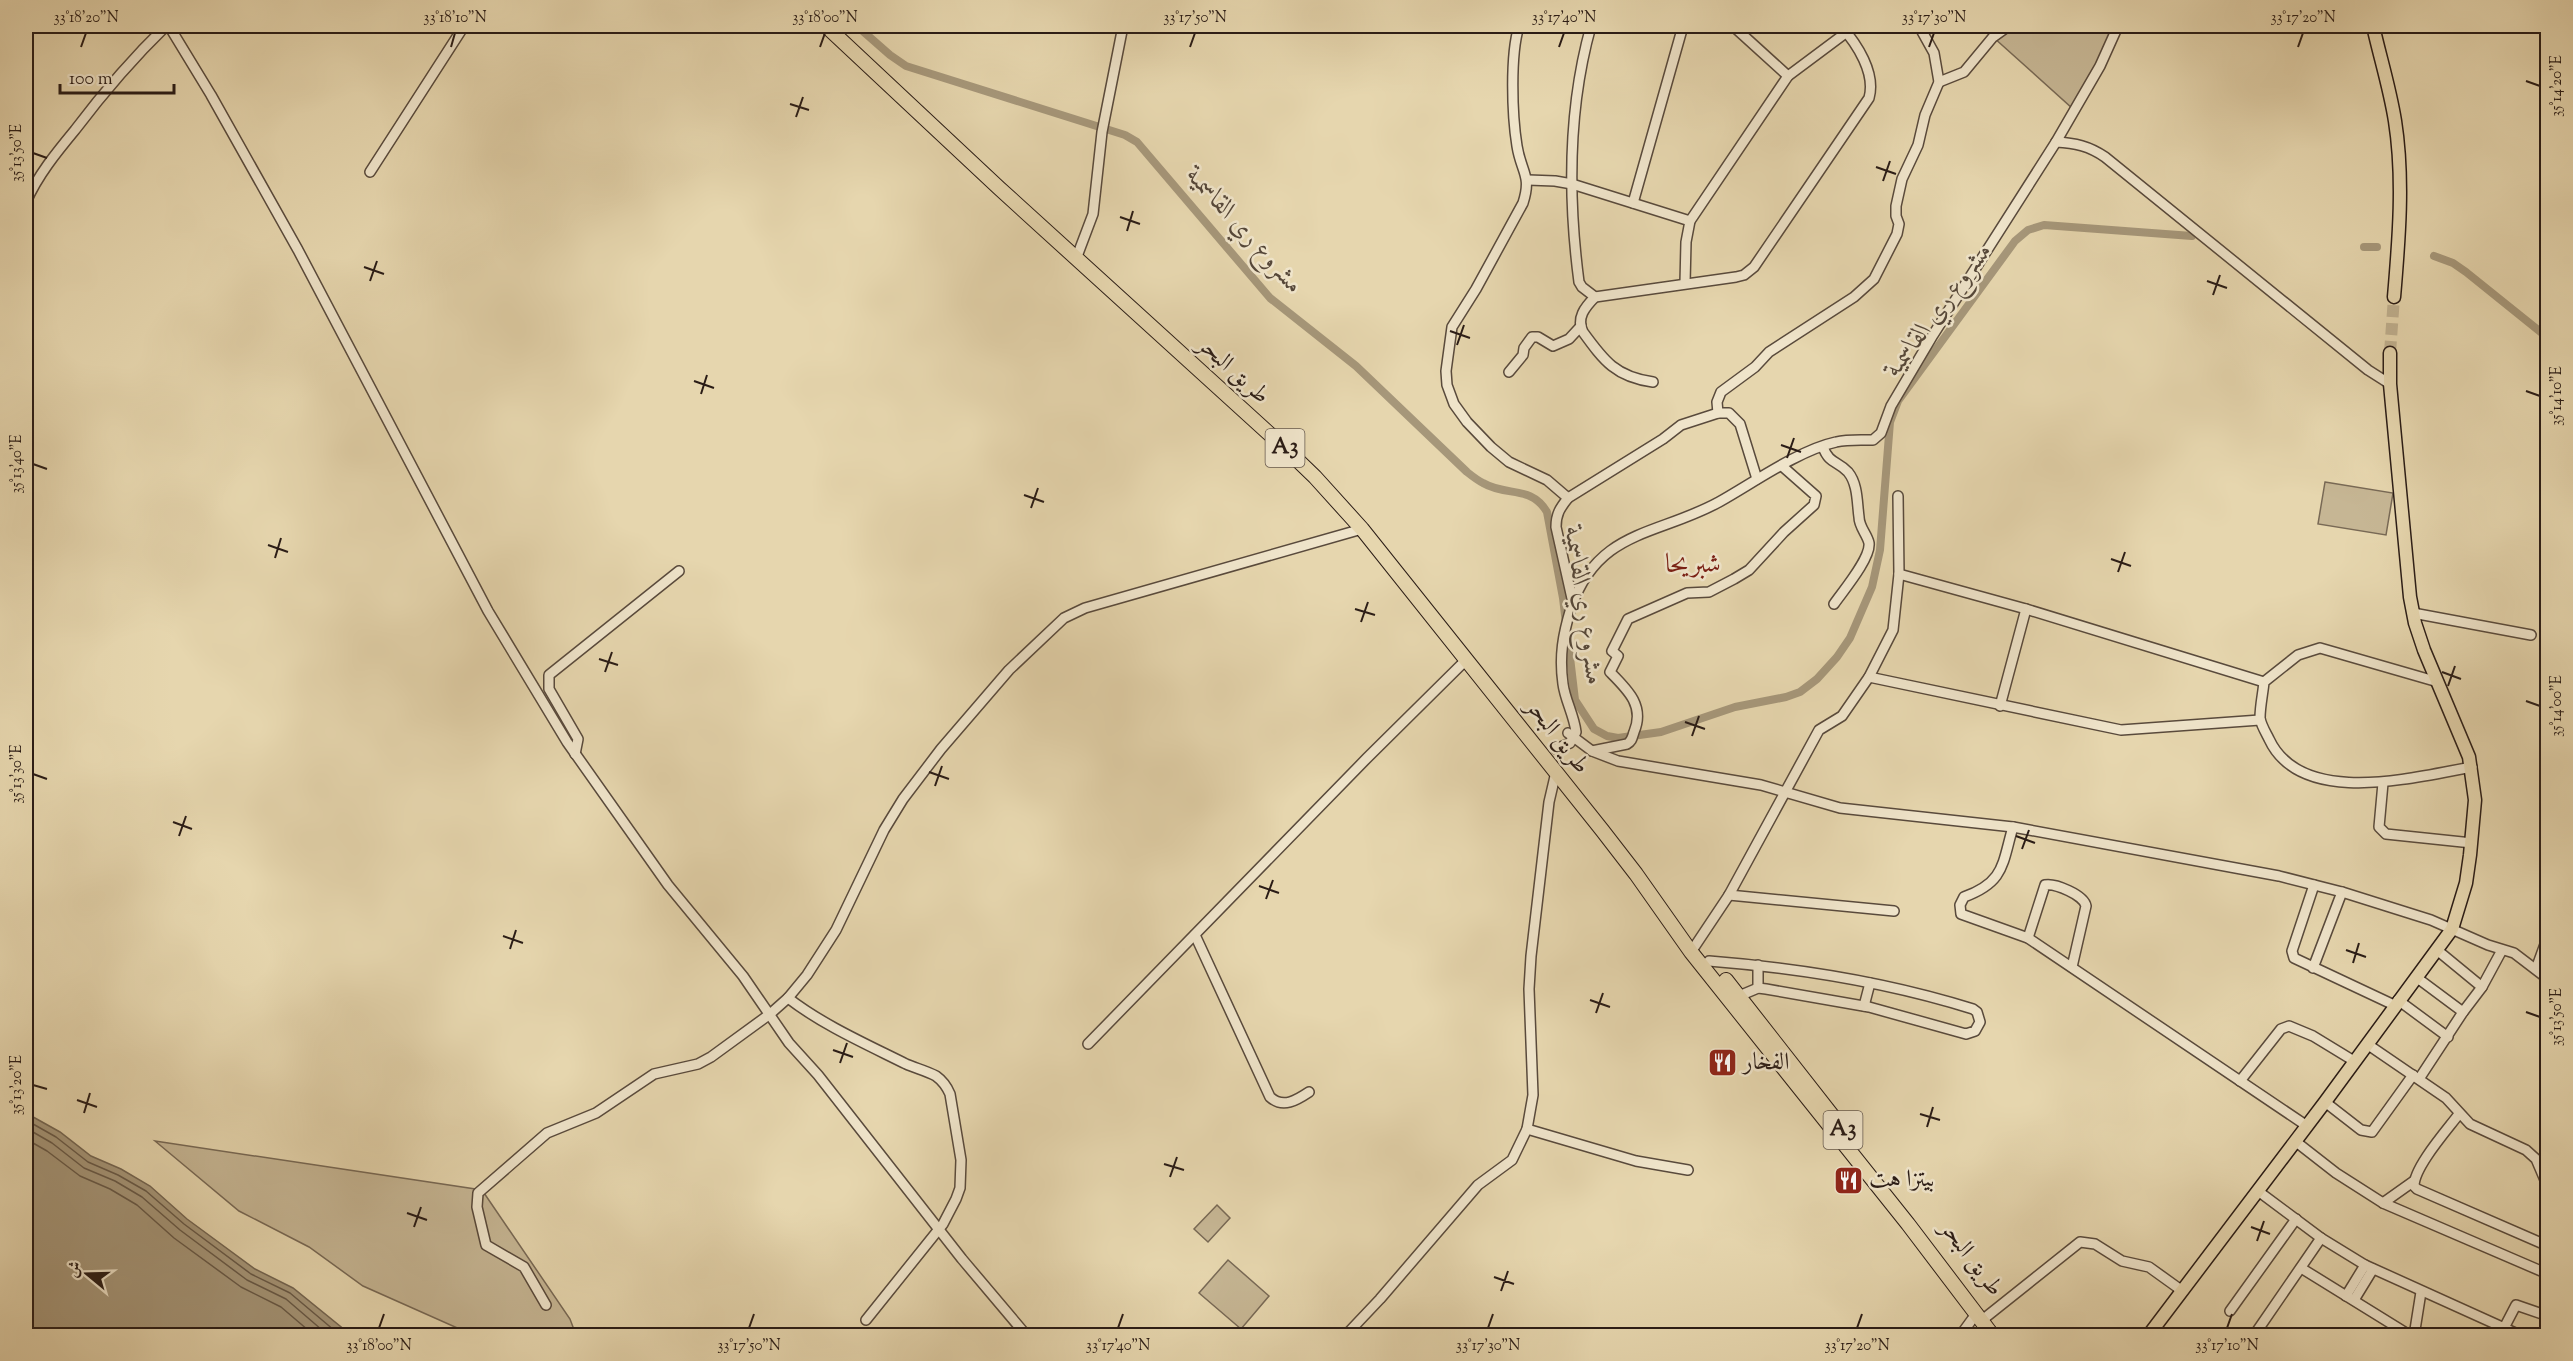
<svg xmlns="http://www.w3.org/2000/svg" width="2573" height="1361" viewBox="0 0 2573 1361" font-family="'Sorts Mill Goudy',Amiri,serif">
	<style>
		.green { fill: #c6b694; stroke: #786955; stroke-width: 1.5 }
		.water { fill: #a6977a; stroke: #746652; stroke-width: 1.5 }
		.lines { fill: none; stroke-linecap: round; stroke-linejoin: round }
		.shore { stroke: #685a48; stroke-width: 1.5 }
		.canal { stroke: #a6977a; stroke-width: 8 }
		.major-tunnel { stroke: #c0b190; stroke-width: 12; stroke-dasharray: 12 6; stroke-linecap: butt }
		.minor-casing { stroke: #594a3c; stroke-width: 12 }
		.major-casing { stroke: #2a1c16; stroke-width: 15 }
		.highway-casing { stroke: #2a1c16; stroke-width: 16 }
		.minor { stroke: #efe4ca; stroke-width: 9 }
		.major { stroke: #e6d6ae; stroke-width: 12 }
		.highway { stroke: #e6d6ae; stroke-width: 14 }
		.ticks { fill: none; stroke: #2a1c16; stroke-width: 2 }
		.labels { text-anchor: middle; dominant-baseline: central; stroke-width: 5; stroke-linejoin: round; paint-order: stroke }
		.shield { fill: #efe4ca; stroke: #65584c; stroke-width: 1.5 }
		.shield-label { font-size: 22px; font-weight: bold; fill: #2a1c16 }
		.street-label { font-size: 24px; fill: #2a1c16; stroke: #efe4ca }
		.poi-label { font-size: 24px; fill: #2a1c16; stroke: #efe4ca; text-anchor: start }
		.water-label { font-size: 26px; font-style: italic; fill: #554739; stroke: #efe4ca }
		.quarter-label { font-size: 27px; fill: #7a1f14; stroke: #efe4ca }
		.neatline { fill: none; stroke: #2a1c16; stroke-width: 2 }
		.ticks-label { font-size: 15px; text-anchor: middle; fill: #2a1c16 }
	</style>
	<rect width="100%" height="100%" fill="#e6d6ae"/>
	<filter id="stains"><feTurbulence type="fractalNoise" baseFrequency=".00333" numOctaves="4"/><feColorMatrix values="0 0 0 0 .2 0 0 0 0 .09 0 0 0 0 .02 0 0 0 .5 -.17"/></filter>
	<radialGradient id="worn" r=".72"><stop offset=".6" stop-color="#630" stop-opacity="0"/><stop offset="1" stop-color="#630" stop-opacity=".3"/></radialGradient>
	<g class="green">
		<polygon points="2003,26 2118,26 2072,108 1993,37"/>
		<polygon points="2325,482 2393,493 2386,535 2318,524"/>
		<polygon points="155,1141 482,1190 570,1319 576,1335 473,1335 363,1286 309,1247 239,1211"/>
		<polygon points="1217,1205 1230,1218 1208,1242 1194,1229"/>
		<polygon points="1228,1260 1269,1296 1241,1329 1199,1293"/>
	</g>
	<polygon class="water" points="26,1113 60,1132 91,1156 121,1169 150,1186 187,1219 255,1269 293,1288 351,1335 26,1335"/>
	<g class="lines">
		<g class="shore">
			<polyline points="26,1120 56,1137 88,1162 118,1175 146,1191 184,1224 251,1274 290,1293 341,1336"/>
			<polyline points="26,1128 52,1143 84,1168 115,1181 142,1197 180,1230 247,1280 286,1299 329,1336"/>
			<polyline points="26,1139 47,1151 80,1176 110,1189 137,1205 174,1238 241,1287 281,1307 315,1336"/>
		</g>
		<g class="canal">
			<path d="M857 26 890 55 906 66 1125 135 1137 142 1270 298 1356 366 1467 472C1472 476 1477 480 1483 483 1507 497 1531 485 1547 512L1563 598 1575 700 1594 729 1607 736 1618 738 1661 732 1735 707 1786 697 1800 692 1817 679 1837 657 1850 638 1872 587 1880 550 1890 422 1898 401 2015 241 2028 230 2044 225 2192 236"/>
			<polyline points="2364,247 2377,247"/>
			<polyline points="2434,256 2453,263 2466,272 2548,338"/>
		</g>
		<polyline class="major-tunnel" points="2390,353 2394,297"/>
		<defs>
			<g id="minor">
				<polyline points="169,26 211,95 298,250 488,611 567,742 668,885 743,976 789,1043 818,1075 962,1259 1027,1336"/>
				<path d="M1519 26C1510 55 1512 115 1517 146 1521 172 1532 175 1523 203L1476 289 1452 327 1446 371 1447 385 1454 404 1467 422 1491 447 1509 462 1547 480 1568 498"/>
				<path d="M1591 26C1568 108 1568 198 1579 282L1582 287 1595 297 1736 277 1744 275 1754 267 1869 98C1876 73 1857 44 1841 26"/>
				<polyline points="1733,26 1788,76"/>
				<polyline points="1939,82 1964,72 1993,37 2007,27"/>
				<path d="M2056 142C2075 143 2089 146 2105 157L2368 370 2390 384"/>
				<polyline points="370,172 464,26"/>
				<polyline points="1528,180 1555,181 1572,184 1690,221"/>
				<path d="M26 202C38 175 56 153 75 130 103 93 133 58 166 26"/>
				<polyline points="1633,203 1683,26"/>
				<polyline points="1076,259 1093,214 1102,132 1123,26"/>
				<polyline points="1685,283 1686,242 1690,221 1788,76 1855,26"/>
				<path d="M1595 297C1585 307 1576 318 1583 332 1604 361 1616 377 1653 382"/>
				<polyline points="1509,372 1523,355 1524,348 1532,337 1538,337 1553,346 1569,339 1581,326"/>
				<path d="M1823 447C1829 464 1838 461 1848 472 1858 484 1857 503 1859 517 1859 527 1867 534 1869 543 1871 558 1843 591 1834 604"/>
				<polyline points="1757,479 1740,424 1729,413 1718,413 1717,402 1721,392 1755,367 1769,352 1854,297 1874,279 1897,234 1899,224 1896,216 1896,206 1902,179 1918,145 1925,115 1939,82 1934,53 1919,26"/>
				<polyline points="1899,574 2026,609 2264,682"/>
				<path d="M1573 603 1556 527C1556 514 1560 508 1568 498L1663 439 1681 425 1718 413"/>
				<polyline points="2413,613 2531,635"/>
				<polyline points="1869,677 2121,730 2260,720"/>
				<path d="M2438 682 2320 648 2298 655 2264 682C2263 693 2260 706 2260 718 2261 725 2266 733 2269 739 2301 808 2415 777 2472 767"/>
				<polyline points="2000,706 2026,609"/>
				<polyline points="1568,733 1592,751 1618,761 1761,785 1840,808 2013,827 2279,876 2342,892 2431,920 2488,945 2514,953 2548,979"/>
				<path d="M1556 749 1570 743 1576 732C1574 715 1565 700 1563 684 1559 656 1563 634 1571 608 1598 529 1657 536 1719 502 1753 483 1799 450 1836 442 1848 439 1861 440 1873 440L1881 433 1891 406 1933 335 2056 142 2100 66 2118 26"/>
				<path d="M1592 751 1627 744C1632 741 1632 738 1634 732 1645 706 1628 690 1610 672L1618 656 1612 651 1628 619 1687 593 1709 592 1734 579 1749 570 1784 532 1814 505 1816 496 1782 466"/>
				<polyline points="575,754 578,739 549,689 549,675 679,571"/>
				<polyline points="2383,783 2379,827 2386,834 2472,843"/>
				<path d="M2013 827C2002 864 2005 882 1964 897L1960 905 1961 914 2028 938 2307 1126"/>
				<polyline points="2314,885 2292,951 2294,958 2394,1005"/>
				<polyline points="1729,895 1894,911"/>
				<path d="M1195 935 1270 1097C1283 1109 1297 1100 1309 1092"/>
				<path d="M2028 938 2045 885C2055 883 2084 895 2086 906L2072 967"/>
				<polyline points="2437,950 2482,987"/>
				<polyline points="1691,952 1729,895 1819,730 1842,716 1869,677 1893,630 1899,574 1898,496"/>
				<path d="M1709 961C1798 968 1887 982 1973 1009L1977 1012 1980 1022 1975 1031 1966 1034 1869 1007 1766 989 1758 988 1739 996"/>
				<polyline points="1758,965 1758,988"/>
				<polyline points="2313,968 2342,892"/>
				<polyline points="2536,969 2548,936"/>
				<polyline points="2416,977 2463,1012"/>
				<path d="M788 998C823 1025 866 1044 906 1064 915 1068 927 1071 936 1076 943 1081 947 1087 950 1094L961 1160 960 1188 956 1199 943 1224 866 1320"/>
				<polyline points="2398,1000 2448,1037"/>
				<polyline points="1864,1006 1870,983"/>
				<polyline points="1088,1044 1367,758 1466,660"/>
				<polyline points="2367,1044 2446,1098 2470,1124 2526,1150 2536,1159 2548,1187"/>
				<polyline points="2419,1079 2463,1012 2482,987 2502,950"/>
				<polyline points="2240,1081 2281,1029 2289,1026 2313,1036 2354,1061"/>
				<polyline points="2325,1102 2361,1130 2372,1132 2413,1075"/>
				<path d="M2459 1114C2447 1130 2414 1167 2414 1186L2417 1189 2548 1246"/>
				<polyline points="1527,1129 1636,1161 1688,1170"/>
				<polyline points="2295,1141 2336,1173 2383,1203 2548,1274"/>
				<polyline points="2258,1191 2321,1238 2365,1265 2522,1336"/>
				<polyline points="2383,1203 2414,1181"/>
				<polyline points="2301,1268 2411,1336"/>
				<polyline points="2346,1296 2365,1265"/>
				<polyline points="2354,1300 2373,1269"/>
				<polyline points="546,1305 524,1267 486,1245 477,1207 478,1193 547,1133 596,1113 654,1074 698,1064 711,1057 770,1014 788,998 807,975 836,930 884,830 903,799 941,749 1009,670 1064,618 1085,608 1362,529"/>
				<polyline points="2230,1311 2296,1219"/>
				<polyline points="1986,1317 2080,1242 2095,1244 2122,1261 2149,1267 2181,1290"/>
				<polyline points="2504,1328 2516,1305 2548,1316"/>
				<polyline points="2255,1334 2321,1238"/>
				<polyline points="1345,1336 1380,1299 1478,1185 1512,1160 1527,1129 1533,1095 1529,989 1531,956 1549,802 1556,772"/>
				<polyline points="1960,1336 1976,1314"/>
				<polyline points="2414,1336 2421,1292"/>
			</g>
			<g id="major">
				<path d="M2373 26C2380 57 2390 89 2395 121 2404 178 2399 239 2394 297"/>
				<polyline points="2148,1336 2325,1102 2452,929 2466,883 2470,855 2475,800 2469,757 2424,650 2415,623 2410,597 2390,384 2390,353"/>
			</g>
			<g id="highway">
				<polyline points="826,26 999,188 1286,449 1315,477 1362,529 1602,830 1636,874 1691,952 1908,1224 1993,1336"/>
				<polyline points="1726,980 1838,1123"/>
			</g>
		</defs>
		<use href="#minor" class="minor-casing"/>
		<use href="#major" class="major-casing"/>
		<use href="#highway" class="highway-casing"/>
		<use href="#minor" class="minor"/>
		<use href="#major" class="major"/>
		<use href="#highway" class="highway"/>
	</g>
	<path class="ticks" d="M81 47 86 33M451 47 455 33M820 47 825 33M1190 47 1195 33M1559 47 1564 33M1929 47 1934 33M2298 47 2303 33M2526 81 2540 86M790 104 809 110M796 117 803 97M33 153 47 158M1876 167 1896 174M1883 181 1890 161M1120 217 1140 224M1127 231 1133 211M364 267 384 274M370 281 377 261M2207 281 2227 288M2213 295 2220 275M1450 331 1470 338M1457 345 1464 325M694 381 714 388M2526 391 2540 396M701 394 707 375M1781 445 1801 452M1787 458 1794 438M33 464 47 469M1024 495 1044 502M1031 508 1038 488M268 545 288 552M275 558 281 538M2111 559 2131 566M2118 572 2125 552M1355 609 1375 615M1361 622 1368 602M599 659 618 665M605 672 612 652M2442 672 2461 679M2448 686 2455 666M2526 701 2540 706M1685 722 1705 729M1692 736 1699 716M929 772 949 779M33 774 47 779M935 786 942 766M173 822 192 829M179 836 186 816M2016 836 2035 843M2022 849 2029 830M1259 886 1279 893M1266 899 1273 880M503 936 523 943M510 949 516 930M2346 950 2366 957M2353 963 2359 943M1590 1000 1610 1007M2526 1012 2540 1017M1596 1013 1603 993M833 1050 853 1057M840 1063 847 1043M33 1085 47 1089M77 1100 97 1107M84 1113 90 1093M1920 1114 1940 1120M1927 1127 1933 1107M1164 1164 1184 1170M1170 1177 1177 1157M407 1213 427 1220M414 1227 421 1207M2251 1227 2270 1234M2257 1241 2264 1221M1494 1277 1514 1284M1501 1291 1508 1271M379 1328 384 1314M749 1328 754 1314M1118 1328 1123 1314M1488 1328 1493 1314M1857 1328 1862 1314M2227 1328 2232 1314"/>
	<defs>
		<symbol id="restaurant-square" viewBox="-11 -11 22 22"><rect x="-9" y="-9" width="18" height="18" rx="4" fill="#8f2418" stroke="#efe4ca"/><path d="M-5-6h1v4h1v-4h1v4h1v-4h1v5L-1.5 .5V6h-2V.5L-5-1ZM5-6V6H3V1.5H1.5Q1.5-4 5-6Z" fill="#fff"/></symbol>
	</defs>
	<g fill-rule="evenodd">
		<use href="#restaurant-square" x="1706" y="1046" width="33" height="33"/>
		<use href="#restaurant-square" x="1832" y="1164" width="33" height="33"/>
	</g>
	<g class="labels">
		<g class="shield">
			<rect x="1265.5" y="429" width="39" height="38" rx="4.5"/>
			<rect x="1823.5" y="1111" width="39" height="38" rx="4.5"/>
		</g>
		<g class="shield-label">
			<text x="1285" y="448">A3</text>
			<text x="1843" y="1130">A3</text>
		</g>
		<g class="street-label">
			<text transform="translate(1233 371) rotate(42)">طريق البحر</text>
			<text transform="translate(1557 737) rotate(52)">طريق البحر</text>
			<text transform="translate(1971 1259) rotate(53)">طريق البحر</text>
		</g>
		<g class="poi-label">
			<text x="1743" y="1063">الفخار</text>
			<text x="1869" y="1180">بيتزا هت</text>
		</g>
		<g class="water-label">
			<text transform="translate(1244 231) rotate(48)">مشروع ري القاسمية</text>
			<text transform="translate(1939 310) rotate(-53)">مشروع ري القاسمية</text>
			<text transform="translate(1583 606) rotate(82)">مشروع ري القاسمية</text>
		</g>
		<g class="quarter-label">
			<text x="1693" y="565">شبريحا</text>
		</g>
	</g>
	<rect width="2573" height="1361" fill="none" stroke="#e6d6ae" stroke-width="66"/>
	<g transform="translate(87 1274) rotate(289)" stroke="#efe4ca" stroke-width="4.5" paint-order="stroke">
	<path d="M0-4.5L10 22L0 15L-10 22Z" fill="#2a1c16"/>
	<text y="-9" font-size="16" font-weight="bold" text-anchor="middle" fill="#2a1c16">ش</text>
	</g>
	<path d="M60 84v9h114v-9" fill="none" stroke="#2a1c16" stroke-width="3"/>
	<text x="69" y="84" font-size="18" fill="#2a1c16" stroke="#efe4ca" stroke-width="4.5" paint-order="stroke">100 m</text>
	<rect x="33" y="33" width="2507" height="1295" class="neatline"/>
	<g class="ticks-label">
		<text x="86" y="22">33°18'20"N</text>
		<text x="455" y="22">33°18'10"N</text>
		<text x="825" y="22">33°18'00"N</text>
		<text x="1195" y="22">33°17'50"N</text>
		<text x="1564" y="22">33°17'40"N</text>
		<text x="1934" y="22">33°17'30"N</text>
		<text x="2303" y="22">33°17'20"N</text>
		<text transform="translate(2556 86) rotate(-90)" y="5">35°14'20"E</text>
		<text transform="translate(16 153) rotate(-90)" y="5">35°13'50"E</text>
		<text transform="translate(2556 396) rotate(-90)" y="5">35°14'10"E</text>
		<text transform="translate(16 464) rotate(-90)" y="5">35°13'40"E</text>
		<text transform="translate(2556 706) rotate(-90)" y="5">35°14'00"E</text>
		<text transform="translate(16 774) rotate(-90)" y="5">35°13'30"E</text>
		<text transform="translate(2556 1017) rotate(-90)" y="5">35°13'50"E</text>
		<text transform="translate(16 1085) rotate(-90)" y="5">35°13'20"E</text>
		<text x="379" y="1350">33°18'00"N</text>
		<text x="749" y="1350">33°17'50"N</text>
		<text x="1118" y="1350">33°17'40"N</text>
		<text x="1488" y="1350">33°17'30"N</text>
		<text x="1857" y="1350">33°17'20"N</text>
		<text x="2227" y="1350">33°17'10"N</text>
	</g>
	<rect width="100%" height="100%" filter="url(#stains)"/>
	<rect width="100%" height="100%" fill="url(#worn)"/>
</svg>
